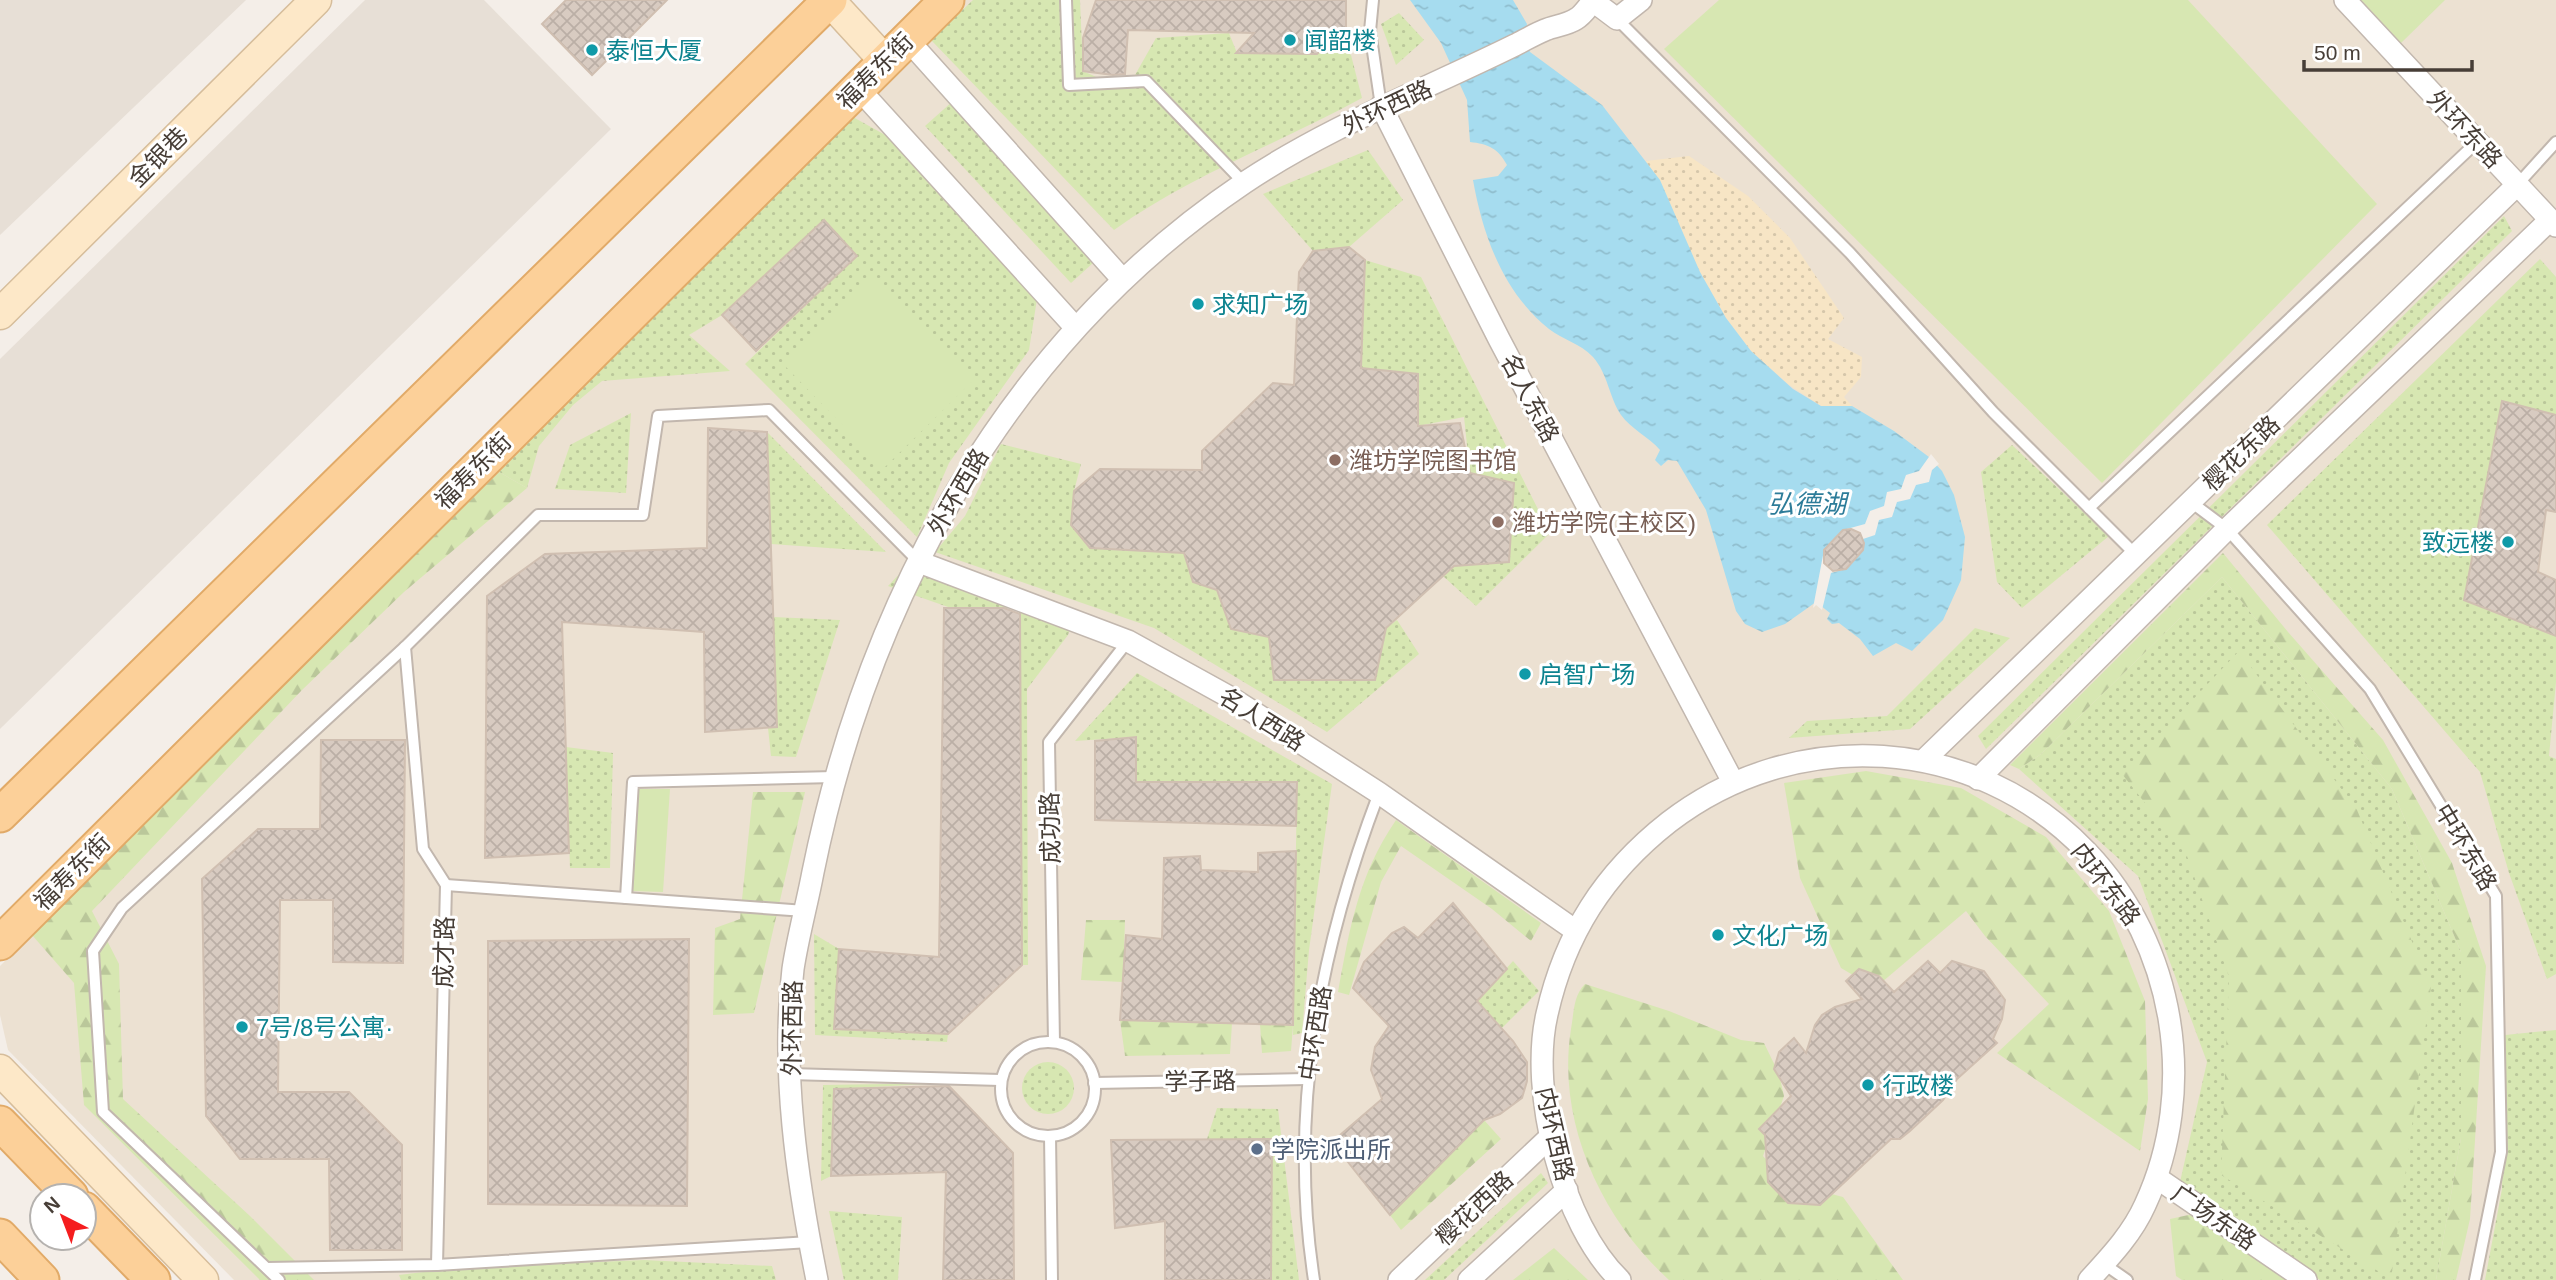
<svg xmlns="http://www.w3.org/2000/svg" width="2556" height="1280" viewBox="0 0 2556 1280" font-family="Helvetica,'Noto Sans SC',sans-serif">
	<style>
		.residential { fill: #e7dfd6 }
		.education { fill: #ece1d2 }
		.grass { fill: url(#grass-dots) }
		.forest { fill: url(#forest-firs) }
		.sand { fill: url(#sand-dots) }
		.pitch { fill: #d7e7b2 }
		.water { fill: url(#water-ripples) }
		.pier { fill: #f4eee8 }
		.building { fill: url(#building-cross-hatch); stroke: #d0bfb1; stroke-width: 2 }
		.lines { fill: none; stroke-linecap: round; stroke-linejoin: round }
		.lane-casing { stroke: #c2b7ae; stroke-width: 14 }
		.street-casing { stroke: #c2b7ae; stroke-width: 24 }
		.secondary-casing { stroke: #d6bd9b; stroke-width: 33 }
		.primary-casing { stroke: #e1aa68; stroke-width: 37 }
		.lane { stroke: #fff; stroke-width: 10 }
		.street { stroke: #fff; stroke-width: 21 }
		.secondary { stroke: #fde8c8; stroke-width: 30 }
		.primary { stroke: #fcd099; stroke-width: 33 }
		.culture-dot { fill: #0f9aa8; stroke: #fff; stroke-width: 2.5 }
		.education-dot { fill: #8d6e63; stroke: #fff; stroke-width: 2.5 }
		.service-dot { fill: #5c6f8a; stroke: #fff; stroke-width: 2.5 }
		.labels { text-anchor: middle; dominant-baseline: central; stroke-width: 6; stroke-linejoin: round; paint-order: stroke }
		.culture-label { font-size: 24px; fill: #0d838f; stroke: #fff; text-anchor: start }
		.street-label { font-size: 24px; fill: #473e37; stroke: #fff }
		.education-label { font-size: 24px; fill: #785e54; stroke: #fff; text-anchor: start }
		.service-label { font-size: 24px; fill: #4e5e75; stroke: #fff; text-anchor: start }
		.water-label { font-size: 26px; font-style: italic; fill: #2d7c99; stroke: #fff }
	</style>
	<defs>
		<pattern id="grass-dots" width="8" height="8" patternUnits="userSpaceOnUse" patternTransform="scale(1.75)"><rect width="8" height="8" fill="#d7e7b2"/><path d="M2 2h.1M6 6h.1" fill="none" stroke="#bac79a" stroke-width="1.8" stroke-linecap="round"/></pattern>
		<pattern id="forest-firs" width="22" height="20" patternUnits="userSpaceOnUse" patternTransform="scale(1.75)"><rect width="22" height="20" fill="#d7e7b2"/><path d="M5 1l3.5 6h-7zM16 11l3.5 6h-7z" fill="#bac79a"/></pattern>
		<pattern id="sand-dots" width="8" height="8" patternUnits="userSpaceOnUse" patternTransform="scale(1.75)"><rect width="8" height="8" fill="#f7e5c5"/><path d="M2 2h.1M6 6h.1" fill="none" stroke="#d5c6aa" stroke-width="1.8" stroke-linecap="round"/></pattern>
		<pattern id="water-ripples" width="26" height="14" patternUnits="userSpaceOnUse" patternTransform="scale(1.75)"><rect width="26" height="14" fill="#a6dcef"/><path d="M2 4q2-2 4 0t4 0M15 11q2-2 4 0t4 0" fill="none" stroke="#90bece"/></pattern>
		<pattern id="building-cross-hatch" width="8" height="8" patternUnits="userSpaceOnUse" patternTransform="scale(1.75)"><rect width="8" height="8" fill="#d8cbc1"/><path d="M0 0l8 8M0 8l8-8" fill="none" stroke="#bbafa6"/></pattern>
	</defs>
	<rect width="100%" height="100%" fill="#f4eee8"/>
	<g class="residential">
		<polygon points="0,0 246,0 0,235"/>
		<polygon points="365,0 484,0 611,129 0,729 0,359"/>
	</g>
	<polygon class="education" points="961,0 2556,0 2556,1280 234,1280 8,1050 0,1015 0,966"/>
	<g class="grass">
		<path d="M973 0H1080L1083 71 1114 85 1135 75 1156 38 1229 33 1237 53 1317 54 1330 42 1351 55 1362 98C1280 143 1189 176 1114 230L931 40Z"/>
		<polygon points="1399,13 1424,40 1396,65 1381,24"/>
		<polygon points="953,101 1093,263 1071,283 925,126"/>
		<polygon points="853,117 887,136 1037,299 1029,350 949,463 917,537 745,364 857,256 824,221 722,315 689,335 730,371 602,381 573,405 539,446 527,488 499,472"/>
		<polygon points="1368,150 1403,200 1349,247 1313,251 1263,194"/>
		<polygon points="2504,216 2512,231 1986,749 1978,736"/>
		<polygon points="2540,259 2556,277 2556,415 2502,402 2464,600 2556,636 2556,682 2549,756 2556,759 2556,974 2547,979 2509,873 2480,772 2267,525"/>
		<polygon points="1365,260 1421,277 1550,533 1476,606 1443,576 1454,566 1509,562 1514,483 1470,473 1464,417 1418,426 1418,374 1361,368"/>
		<polygon points="631,413 626,493 555,489 570,445"/>
		<polygon points="767,432 886,552 771,544"/>
		<polygon points="1001,444 1081,464 1074,491 1071,525 1090,548 1184,553 1193,582 1217,590 1231,629 1269,637 1274,680 1375,680 1386,628 1397,620 1419,654 1327,732 1154,628 935,552 965,516"/>
		<polygon points="2012,445 2109,536 2022,608 1997,582 1981,472"/>
		<polygon points="906,567 1072,623 1068,635 1027,689 1028,965 1022,965 1019,608 951,608 888,586"/>
		<polygon points="2222,577 2392,789 2461,952 2461,1138 2436,1280 2320,1280 2180,1182 2207,1062 2138,876 2019,769 2041,754"/>
		<polygon points="773,617 840,620 796,757 771,756 768,728 777,727"/>
		<polygon points="1975,628 2010,638 1910,729 1789,738 1807,721 1887,716"/>
		<polygon points="1137,673 1332,784 1309,950 1302,1033 1293,1035 1297,782 1136,782 1135,737 1075,741"/>
		<polygon points="566,747 613,753 610,868 570,868"/>
		<polygon points="814,934 839,949 948,1034 947,1042 815,1035"/>
		<polygon points="1513,961 1539,991 1502,1028 1477,1001"/>
		<polygon points="2556,1030 2556,1280 2485,1280 2502,1189 2505,1035"/>
		<circle cx="1048" cy="1088" r="26"/>
		<polygon points="948,1083 834,1089 831,1176 821,1181 823,1085"/>
		<polygon points="1217,1108 1278,1109 1299,1280 1271,1280 1272,1139 1207,1139"/>
		<polygon points="1541,1173 1548,1183 1444,1280 1425,1280"/>
		<polygon points="829,1211 902,1217 898,1280 844,1280"/>
		<polygon points="644,1260 772,1266 776,1280 401,1280 399,1275 456,1268"/>
	</g>
	<g class="forest">
		<polygon points="499,472 527,488 404,592 302,690 92,911 119,964 123,1099 250,1216 314,1280 260,1280 84,1105 74,983 32,935"/>
		<polygon points="2223,553 2288,632 2383,740 2452,863 2486,966 2470,1219 2456,1280 2436,1280 2461,1138 2461,952 2392,789 2222,577 2041,754 2019,769 2010,765"/>
		<polygon points="2239,651 2357,810 2431,987 2391,1279 2221,1175 2229,977 2187,856 2122,774"/>
		<polygon points="1866,771 1961,788 2046,837 2109,911 2145,1001 2148,1099 2140,1151 1997,1053 2049,1004 1985,936 1966,911 1875,988 1841,968 1800,878 1784,783"/>
		<polygon points="753,792 805,792 754,1013 713,1015 715,928 740,919"/>
		<path d="M1396 820 1541 923 1531 941 1492 909 1401 846 1381 882 1349 995 1338 992C1350 927 1358 876 1396 820Z"/>
		<polygon points="1086,920 1125,920 1123,982 1081,980"/>
		<path d="M1585 984 1669 1011 1741 1040 1764 1043 1779 1074 1784 1096 1763 1156 1786 1182 1843 1197 1903 1280H1669C1602 1219 1556 1122 1571 1029 1574 1013 1573 996 1585 984Z"/>
		<polygon points="1120,1020 1232,1023 1230,1054 1125,1056"/>
		<polygon points="1260,1024 1293,1025 1291,1051 1262,1053"/>
		<polygon points="1484,1120 1501,1139 1401,1230 1390,1215"/>
		<polygon points="2193,1214 2289,1280 2182,1280 2176,1276 2170,1219"/>
		<polygon points="1554,1248 1588,1280 1513,1280"/>
	</g>
	<polygon class="sand" points="1689,156 1748,196 1790,238 1844,318 1828,339 1862,357 1861,377 1844,397 1852,406 1821,406 1788,384 1751,351 1726,318 1700,272 1646,161"/>
	<g class="pitch">
		<polygon points="1719,0 2188,0 2377,204 2102,483 1664,49"/>
		<polygon points="2361,0 2445,0 2401,43"/>
		<polygon points="874,275 976,378 884,468 783,364"/>
		<polygon points="638,789 670,789 663,892 632,891"/>
	</g>
	<path class="water" d="M1410 0H1513L1527 24 1524 37 1530 52 1602 105 1660 180 1700 272 1726 318 1751 351 1793 389 1821 406H1852L1894 431 1929 457 1942 471 1954 495 1965 537 1961 580 1943 620 1912 651 1896 643 1873 656 1860 639 1839 623 1832 624 1827 619 1830 613 1816 602 1785 624 1762 632 1745 624 1736 611 1706 510 1677 461 1668 460 1661 466 1655 460 1660 450C1649 437 1631 429 1621 415 1609 397 1608 374 1593 357 1580 343 1563 340 1549 329 1503 292 1483 236 1473 180L1498 176 1507 165C1498 148 1488 144 1470 142L1467 100 1441 43Z"/>
	<polygon class="pier" points="1931,454 1939,464 1932,470 1929,482 1916,485 1910,499 1897,502 1892,517 1879,520 1875,535 1863,539 1863,550 1853,562 1846,569 1831,573 1822,610 1816,605 1813,608 1824,550 1843,530 1865,524 1870,511 1884,506 1887,492 1901,489 1906,475 1919,471"/>
	<g class="building">
		<polygon points="566,0 667,0 592,75 542,24"/>
		<polygon points="1096,0 1346,0 1346,28 1317,54 1236,53 1254,33 1128,30 1125,74 1113,75 1083,71 1083,38"/>
		<polygon points="824,220 857,256 756,351 722,315"/>
		<polygon points="1349,247 1365,260 1361,368 1418,374 1418,426 1460,423 1470,473 1514,483 1509,562 1454,566 1443,576 1386,628 1375,680 1274,680 1269,637 1231,629 1217,590 1193,582 1184,553 1090,548 1071,525 1074,491 1100,469 1202,470 1202,451 1273,383 1294,385 1299,272 1313,251"/>
		<polygon points="2502,401 2556,415 2556,512 2546,510 2538,572 2556,580 2556,636 2464,600"/>
		<polygon points="708,428 767,432 777,727 705,732 704,632 562,622 569,853 485,858 487,596 545,554 707,548"/>
		<polygon points="1851,529 1860,533 1864,543 1863,550 1846,569 1833,571 1824,563 1824,550 1843,530"/>
		<polygon points="944,608 1004,608 1020,614 1022,965 948,1034 834,1029 839,949 939,957"/>
		<polygon points="1136,737 1136,782 1297,782 1296,826 1095,820 1095,741"/>
		<polygon points="321,740 405,740 403,963 333,962 333,900 280,900 278,1092 349,1092 402,1145 402,1250 330,1250 329,1159 240,1159 206,1116 202,879 258,829 320,829"/>
		<polygon points="1296,851 1293,1025 1120,1020 1126,935 1162,939 1164,858 1200,856 1201,870 1258,872 1258,853"/>
		<polygon points="1453,903 1507,969 1477,1001 1513,1041 1527,1062 1527,1081 1522,1098 1500,1114 1484,1120 1390,1215 1332,1142 1382,1099 1371,1070 1375,1047 1389,1026 1353,988 1364,962 1392,933 1404,927 1418,938"/>
		<polygon points="689,939 687,1206 488,1204 488,941"/>
		<polygon points="1928,961 1940,973 1952,961 1984,971 2005,1000 2002,1019 1993,1039 1997,1043 1957,1079 1943,1100 1910,1131 1900,1139 1891,1139 1820,1205 1788,1203 1768,1182 1765,1135 1759,1129 1791,1096 1774,1069 1779,1052 1794,1038 1806,1053 1815,1025 1822,1015 1835,1007 1862,999 1846,981 1859,969 1879,976 1894,992"/>
		<polygon points="949,1086 1013,1153 1014,1280 943,1280 946,1172 831,1176 834,1089"/>
		<polygon points="1272,1139 1271,1280 1165,1280 1165,1221 1115,1228 1111,1140"/>
	</g>
	<g class="lines">
		<defs>
			<g id="lane">
				<polyline points="1066,0 1069,85 1146,81 1244,183"/>
				<polyline points="1373,0 1370,31 1381,106"/>
				<polyline points="1617,19 1850,253 1993,412 2136,555"/>
				<polyline points="2517,185 2556,142"/>
				<polyline points="2191,502 2227,529 2370,689 2496,896 2501,1152 2475,1280"/>
				<polyline points="2089,508 2477,142"/>
				<polyline points="405,647 423,849 446,885 437,1265"/>
				<polyline points="446,885 805,911"/>
				<polyline points="626,898 633,782 834,777"/>
				<polyline points="1054,1042 1049,742 1128,641"/>
				<circle cx="1048" cy="1089" r="47"/>
				<polyline points="790,1074 1000,1080"/>
				<polyline points="1094,1083 1306,1079"/>
				<polyline points="1050,1136 1052,1280"/>
				<polyline points="2104,1264 2127,1280"/>
				<polyline points="267,1268 437,1265 809,1242"/>
				<polyline points="279,1280 103,1112 93,951 122,908 405,647 538,515 643,515 658,416 769,410 919,562"/>
				<path d="M1314 1280C1288 1111 1319 951 1379 793"/>
			</g>
			<g id="street">
				<polyline points="2345,0 2556,226"/>
				<polyline points="907,39 1123,280"/>
				<polyline points="858,88 1075,327"/>
				<polyline points="1381,106 1499,339 1733,782"/>
				<polyline points="919,562 1128,641 1233,699 1379,793 1576,931"/>
				<polyline points="1924,760 2517,185"/>
				<polyline points="1978,779 2227,529 2550,220"/>
				<polyline points="2157,1178 2306,1280"/>
				<path d="M817 1280C797 1180 781 1071 793 969 798 936 807 904 813 872 869 597 1007 343 1244 183 1329 126 1424 90 1515 45 1525 40 1535 34 1545 30 1554 26 1567 25 1576 19 1582 16 1588 7 1593 1L1617 19 1641 0"/>
				<polyline points="1399,1280 1550,1137"/>
				<polyline points="1469,1280 1567,1190"/>
				<path d="M1620 1280C1562 1225 1529 1091 1547 1014 1565 934 1604 873 1669 822 1795 725 1975 734 2087 852 2175 944 2199 1089 2145 1205 2132 1234 2110 1257 2089 1280"/>
			</g>
			<g id="secondary">
				<polyline points="829,0 885,61"/>
				<polyline points="0,314 316,0"/>
				<polyline points="0,1070 203,1280"/>
			</g>
			<g id="primary">
				<polyline points="0,815 830,0"/>
				<polyline points="0,943 947,0"/>
				<polyline points="0,1123 71,1196"/>
				<polyline points="84,1209 153,1280"/>
				<polyline points="0,1236 42,1280"/>
			</g>
		</defs>
		<use href="#lane" class="lane-casing"/>
		<use href="#street" class="street-casing"/>
		<use href="#secondary" class="secondary-casing"/>
		<use href="#primary" class="primary-casing"/>
		<use href="#lane" class="lane"/>
		<use href="#street" class="street"/>
		<use href="#secondary" class="secondary"/>
		<use href="#primary" class="primary"/>
	</g>
	<g class="culture-dot">
		<circle cx="1290" cy="40" r="7"/>
		<circle cx="592" cy="50" r="7"/>
		<circle cx="1198" cy="304" r="7"/>
		<circle cx="2508" cy="542" r="7"/>
		<circle cx="1525" cy="674" r="7"/>
		<circle cx="1718" cy="935" r="7"/>
		<circle cx="242" cy="1027" r="7"/>
		<circle cx="1868" cy="1085" r="7"/>
	</g>
	<g class="education-dot">
		<circle cx="1335" cy="460" r="7"/>
		<circle cx="1498" cy="522" r="7"/>
	</g>
	<circle class="service-dot" cx="1257" cy="1149" r="7"/>
	<g class="labels">
		<g class="culture-label">
			<text x="1304" y="40">闻韶楼</text>
			<text x="606" y="50">泰恒大厦</text>
			<text x="1212" y="304">求知广场</text>
			<text x="2494" y="542" text-anchor="end">致远楼</text>
			<text x="1539" y="674">启智广场</text>
			<text x="1732" y="935">文化广场</text>
			<text x="256" y="1027">7号/8号公寓·</text>
			<text x="1882" y="1085">行政楼</text>
		</g>
		<g class="street-label">
			<text transform="translate(875 71) rotate(-45)">福寿东街</text>
			<text transform="translate(1387 107) rotate(-25)">外环西路</text>
			<text transform="translate(2465 129) rotate(47)">外环东路</text>
			<text transform="translate(158 157) rotate(-45)">金银巷</text>
			<text transform="translate(1530 398) rotate(62)">名人东路</text>
			<text transform="translate(2241 453) rotate(-44)">樱花东路</text>
			<text transform="translate(473 471) rotate(-45)">福寿东街</text>
			<text transform="translate(958 492) rotate(-60)">外环西路</text>
			<text transform="translate(1262 719) rotate(32)">名人西路</text>
			<text transform="translate(1050 828) rotate(-91)">成功路</text>
			<text transform="translate(2466 847) rotate(59)">中环东路</text>
			<text transform="translate(72 872) rotate(-45)">福寿东街</text>
			<text transform="translate(2106 884) rotate(53)">内环东路</text>
			<text transform="translate(444 952) rotate(-89)">成才路</text>
			<text transform="translate(792 1028) rotate(-89)">外环西路</text>
			<text transform="translate(1315 1033) rotate(-81)">中环西路</text>
			<text transform="translate(1200 1081) rotate(-1)">学子路</text>
			<text transform="translate(1555 1134) rotate(77)">内环西路</text>
			<text transform="translate(1474 1208) rotate(-43)">樱花西路</text>
			<text transform="translate(2214 1217) rotate(34)">广场东路</text>
		</g>
		<g class="education-label">
			<text x="1349" y="460">潍坊学院图书馆</text>
			<text x="1512" y="522">潍坊学院(主校区)</text>
		</g>
		<g class="service-label">
			<text x="1271" y="1149">学院派出所</text>
		</g>
		<g class="water-label">
			<text x="1807" y="504">弘德湖</text>
		</g>
	</g>
	<g transform="translate(63 1217) rotate(318)"><circle r="33" fill="#ffffff" stroke="#b5b2af" stroke-width="2"/>
	<path d="M0-5L12 26L0 18L-12 26Z" fill="#f51d1e"/>
	<text y="-10" font-size="19" font-weight="bold" text-anchor="middle" fill="#473e37">N</text>
	</g>
	<path d="M2304 60v10h168v-10" fill="none" stroke="#473e37" stroke-width="3.5"/>
	<text x="2314" y="60" font-size="21" fill="#473e37" stroke="#ffffff" stroke-width="5" paint-order="stroke">50 m</text>
</svg>
